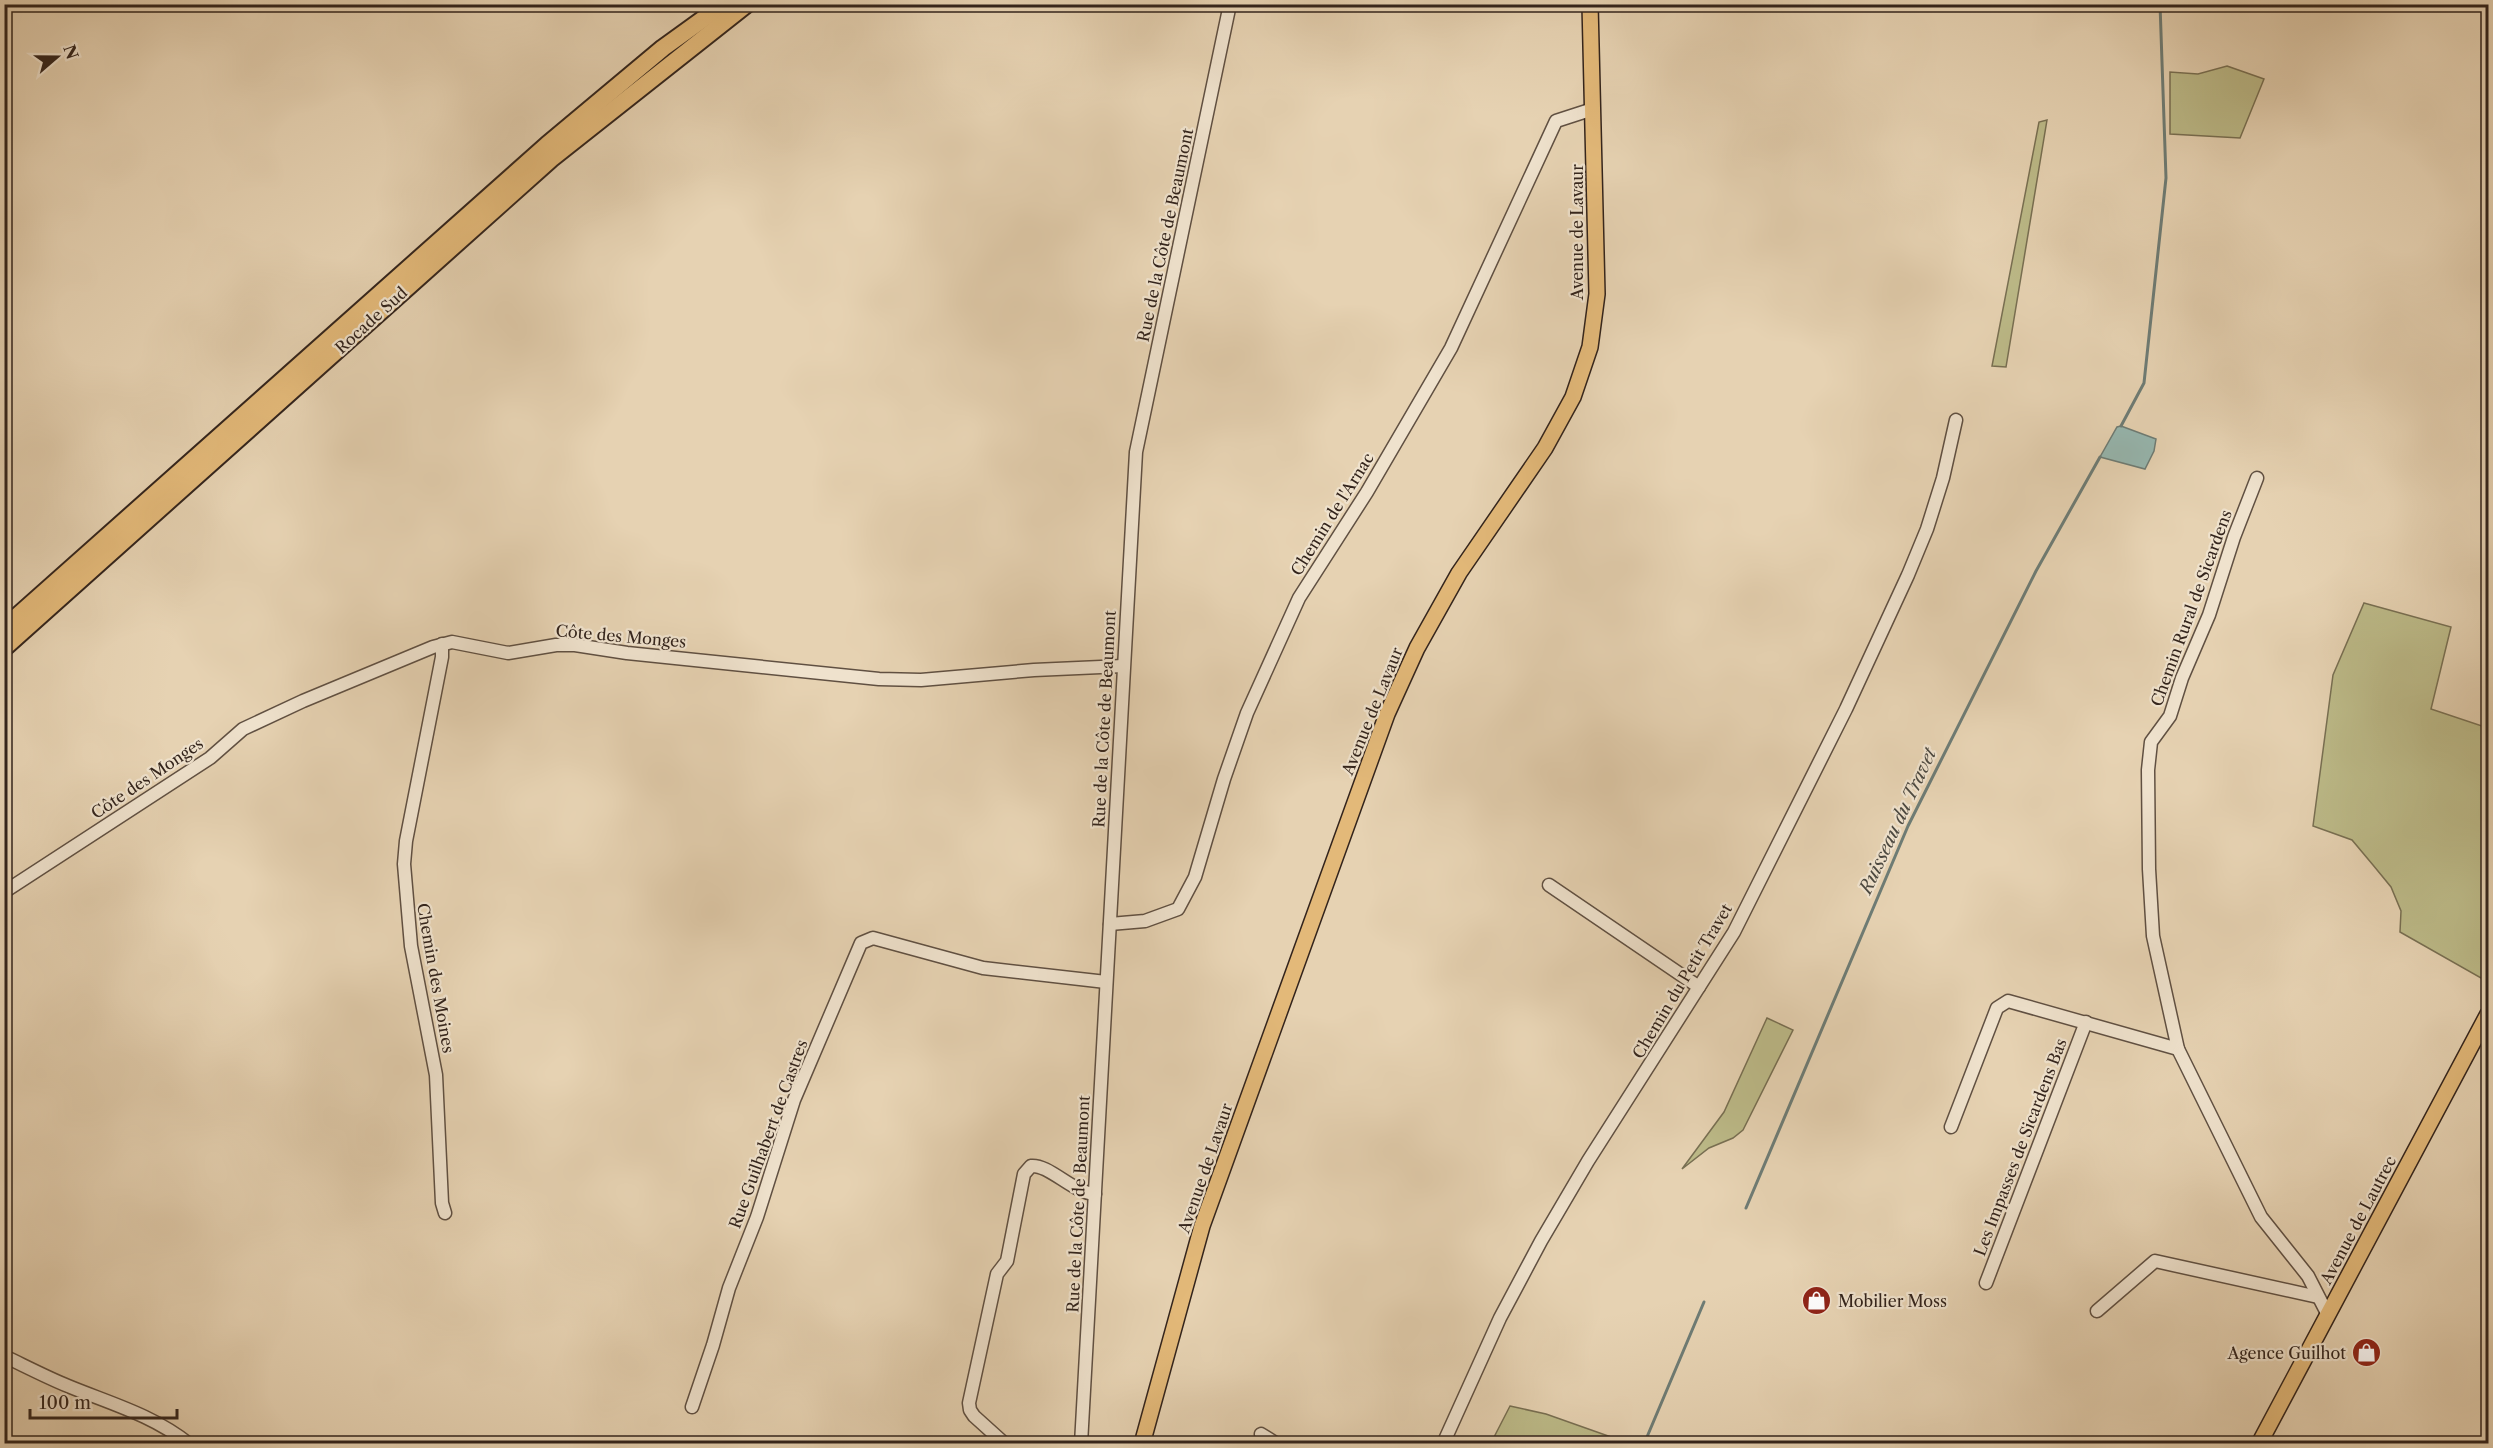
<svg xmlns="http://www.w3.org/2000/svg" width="2493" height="1448" viewBox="0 0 2493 1448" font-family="'Libre Caslon Text',serif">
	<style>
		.green { fill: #bcba88; stroke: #786f52; stroke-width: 1.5 }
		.water { fill: #96b7b0; stroke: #6e7c75; stroke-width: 1.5 }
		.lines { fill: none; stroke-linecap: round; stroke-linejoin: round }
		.stream { stroke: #6e7c75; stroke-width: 3 }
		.minor-casing { stroke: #605042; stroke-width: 15 }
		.major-casing { stroke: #33241c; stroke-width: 18 }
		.highway-casing { stroke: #33241c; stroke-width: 20 }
		.minor { stroke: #efe2cd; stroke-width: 12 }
		.major { stroke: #e3b979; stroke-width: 15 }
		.highway { stroke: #e3b979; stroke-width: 16 }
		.labels { text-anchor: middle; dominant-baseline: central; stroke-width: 4.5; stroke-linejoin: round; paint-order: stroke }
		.street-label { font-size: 16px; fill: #33241c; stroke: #efe2cd }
		.poi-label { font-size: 16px; fill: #33241c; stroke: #efe2cd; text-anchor: start }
		.water-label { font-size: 18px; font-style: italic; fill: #4c4941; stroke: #efe2cd }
	</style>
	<rect width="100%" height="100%" fill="#e6d2b2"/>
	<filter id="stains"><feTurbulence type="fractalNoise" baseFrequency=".00333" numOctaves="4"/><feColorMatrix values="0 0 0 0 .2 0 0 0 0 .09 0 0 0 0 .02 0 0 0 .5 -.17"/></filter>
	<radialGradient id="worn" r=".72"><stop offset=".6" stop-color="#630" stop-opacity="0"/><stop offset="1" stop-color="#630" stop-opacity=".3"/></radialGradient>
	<g class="green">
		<polygon points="2227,66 2264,79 2240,138 2170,134 2170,72 2198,74"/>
		<polygon points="2047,120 2006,367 1992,366 2039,122"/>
		<polygon points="2364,603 2451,627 2431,709 2488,728 2488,982 2400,932 2401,911 2391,887 2373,865 2352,840 2313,826 2333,675"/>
		<polygon points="1767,1018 1793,1030 1743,1130 1733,1138 1709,1148 1682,1169 1724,1112"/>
		<polygon points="1510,1406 1546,1414 1628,1443 1491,1443"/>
	</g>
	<polygon class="water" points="2121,426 2156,439 2154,451 2145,469 2100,457 2117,427"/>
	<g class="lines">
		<g class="stream">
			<polyline points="2121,426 2144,383 2166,178 2160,4"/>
			<polyline points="1746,1208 1908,826 2036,571 2100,457"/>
			<polyline points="1644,1444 1704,1302"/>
		</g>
		<defs>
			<g id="minor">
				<polyline points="2257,478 2234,537 2209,615 2182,678 2170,716 2151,742 2148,770 2149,869 2153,936 2178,1049 2261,1217 2308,1276 2328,1315"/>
				<polyline points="442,644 442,657 406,841 404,864 411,946 436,1075 442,1203 445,1213"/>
				<polyline points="1549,885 1699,987"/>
				<polyline points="4,892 210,758 243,729 303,701 433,647 452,642 508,653 556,645 575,645 627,653 879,679 921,680 1034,670 1123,666"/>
				<polyline points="1110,924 1145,921 1178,909 1195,877 1224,779 1247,713 1299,598 1367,492 1451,348 1556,121 1593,109"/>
				<polyline points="1951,1127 1997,1008 2008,1001 2178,1049"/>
				<polyline points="1986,1283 2086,1022"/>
				<polyline points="2097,1311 2155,1261 2318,1297"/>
				<path d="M4 1356C25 1366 46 1377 68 1386 109 1403 153 1415 189 1444"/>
				<polyline points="692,1407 713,1345 729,1288 757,1217 794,1100 861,943 873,938 983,968 1106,982"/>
				<polyline points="1261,1434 1277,1444"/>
				<path d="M1005 1444 974 1416 970 1410 969 1403 997 1274 1007 1261 1024 1174 1031 1166C1049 1164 1073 1193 1095 1194"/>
				<polyline points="1081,1444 1136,452 1230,4"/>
				<polyline points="1443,1444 1500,1318 1541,1241 1588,1161 1734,932 1846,709 1908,575 1927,529 1943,478 1956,420"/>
			</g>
			<g id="major">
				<polyline points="1142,1444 1202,1226 1387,714 1417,648 1459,573 1545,448 1573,397 1590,347 1597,294 1590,4"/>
				<polyline points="2259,1444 2488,1014"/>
			</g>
			<g id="highway">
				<polyline points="4,628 547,145 663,48 724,4"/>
				<polyline points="4,648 551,159 747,4"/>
			</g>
		</defs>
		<use href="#minor" class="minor-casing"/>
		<use href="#major" class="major-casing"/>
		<use href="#highway" class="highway-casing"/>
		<use href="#minor" class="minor"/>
		<use href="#major" class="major"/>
		<use href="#highway" class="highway"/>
	</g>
	<defs>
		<symbol id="shop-disc" viewBox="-11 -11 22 22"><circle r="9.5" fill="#8f2418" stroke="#efe2cd"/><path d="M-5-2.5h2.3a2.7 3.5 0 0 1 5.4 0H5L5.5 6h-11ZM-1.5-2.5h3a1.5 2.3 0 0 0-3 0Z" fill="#fff"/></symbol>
	</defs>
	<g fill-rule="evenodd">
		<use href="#shop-disc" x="1800" y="1284" width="33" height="33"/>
		<use href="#shop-disc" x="2350" y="1336" width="33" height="33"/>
	</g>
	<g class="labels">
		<g class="street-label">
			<text transform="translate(1577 232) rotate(-90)">Avenue de Lavaur</text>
			<text transform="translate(1165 235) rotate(-78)">Rue de la Côte de Beaumont</text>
			<text transform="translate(371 320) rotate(-42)">Rocade Sud</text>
			<text transform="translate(1332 514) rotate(-58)">Chemin de l'Arnac</text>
			<text transform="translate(2191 608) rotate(-70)">Chemin Rural de Sicardens</text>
			<text transform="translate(621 636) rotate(5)">Côte des Monges</text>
			<text transform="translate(1372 711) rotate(-68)">Avenue de Lavaur</text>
			<text transform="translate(1104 719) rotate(-87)">Rue de la Côte de Beaumont</text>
			<text transform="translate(147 778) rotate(-34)">Côte des Monges</text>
			<text transform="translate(436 978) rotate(80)">Chemin des Moines</text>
			<text transform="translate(1682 981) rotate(-59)">Chemin du Petit Travet</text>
			<text transform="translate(768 1134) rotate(-70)">Rue Guilhabert de Castres</text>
			<text transform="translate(2020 1147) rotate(-69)">Les Impasses de Sicardens Bas</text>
			<text transform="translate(1205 1168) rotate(-71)">Avenue de Lavaur</text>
			<text transform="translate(1078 1204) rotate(-87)">Rue de la Côte de Beaumont</text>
			<text transform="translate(2358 1220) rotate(-62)">Avenue de Lautrec</text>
		</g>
		<g class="poi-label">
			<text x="1838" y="1301">Mobilier Moss</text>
			<text x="2346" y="1353" text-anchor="end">Agence Guilhot</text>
		</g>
		<g class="water-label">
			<text transform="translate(1898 821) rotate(-65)">Ruisseau du Travet</text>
		</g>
	</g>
	<rect width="2493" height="1448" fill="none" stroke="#e6d2b2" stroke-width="24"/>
	<rect x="6" y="6" width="2481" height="1436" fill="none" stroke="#33241c" stroke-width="3"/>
	<rect x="12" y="12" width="2469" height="1424" fill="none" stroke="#33241c" stroke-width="1.5"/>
	<g transform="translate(57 57) rotate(70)" stroke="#efe2cd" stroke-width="4.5" paint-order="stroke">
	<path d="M0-4.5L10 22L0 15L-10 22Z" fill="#33241c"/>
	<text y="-9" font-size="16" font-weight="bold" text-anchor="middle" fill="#33241c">N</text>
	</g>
	<path d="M30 1409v9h147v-9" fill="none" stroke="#33241c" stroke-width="3"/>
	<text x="39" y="1409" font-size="18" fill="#33241c" stroke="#efe2cd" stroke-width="4.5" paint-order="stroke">100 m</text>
	<rect width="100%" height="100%" filter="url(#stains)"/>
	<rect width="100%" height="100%" fill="url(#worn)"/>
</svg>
